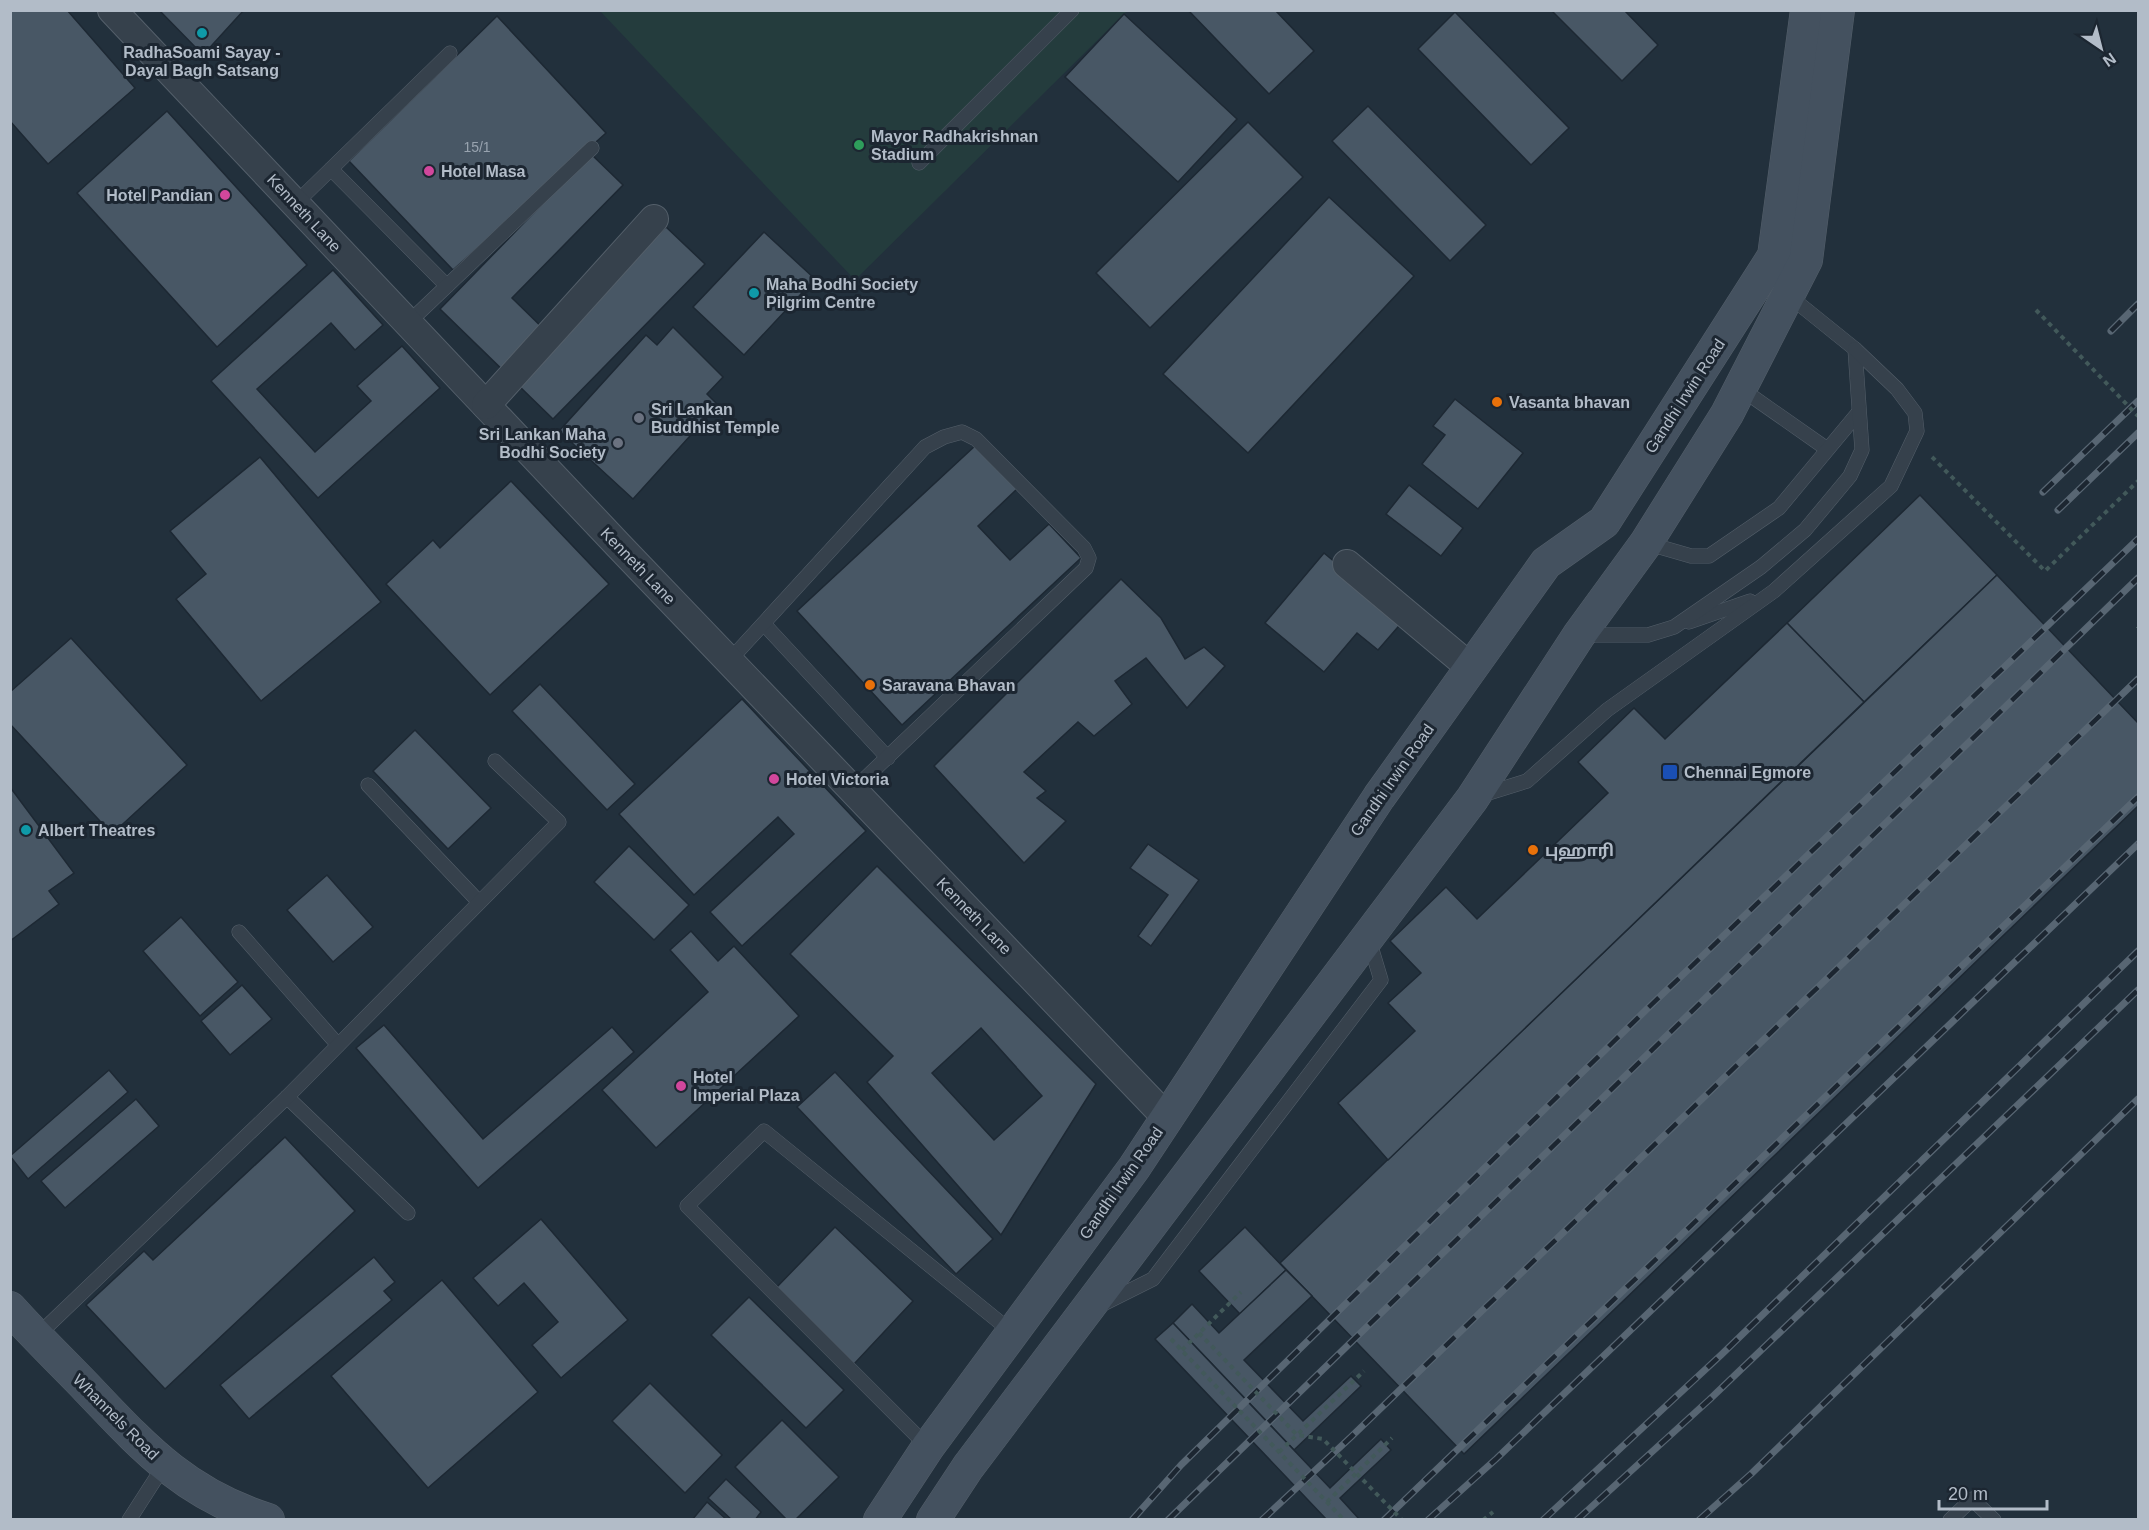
<svg xmlns="http://www.w3.org/2000/svg" width="2149" height="1530" viewBox="0 0 2149 1530" font-family="Arial,'Noto Sans Tamil',sans-serif">
	<style>
		.green { fill: #243c3d }
		.building { fill: #485765; stroke: #1d2833; stroke-width: 1.5; fill-rule: evenodd }
		.lines { fill: none; stroke-linecap: round; stroke-linejoin: round }
		.service-casing { stroke: #545f6a; stroke-width: 15 }
		.minor-casing { stroke: #545f6a; stroke-width: 30 }
		.secondary-casing { stroke: #545f6a; stroke-width: 34 }
		.path { stroke: #42595a; stroke-width: 4; stroke-dasharray: 4.5 4.5; stroke-linecap: butt }
		.service { stroke: #36414c; stroke-width: 14 }
		.minor { stroke: #36414c; stroke-width: 28 }
		.secondary { stroke: #44515f; stroke-width: 33 }
		.rail-casing { stroke: #586673; stroke-width: 7 }
		.rail { stroke: #1c2631; stroke-width: 4.5; stroke-dasharray: 14; stroke-linecap: butt }
		.path-bridge { stroke: #42595a; stroke-width: 4; stroke-dasharray: 4.5 4.5; stroke-linecap: butt }
		.culture-dot { fill: #0f9aa8; stroke: #1c2631; stroke-width: 2 }
		.leisure-dot { fill: #2e9e5b; stroke: #1c2631; stroke-width: 2 }
		.hotel-dot { fill: #d1479c; stroke: #1c2631; stroke-width: 2 }
		.food-dot { fill: #e8710a; stroke: #1c2631; stroke-width: 2 }
		.worship-dot { fill: #6b7280; stroke: #1c2631; stroke-width: 2 }
		.transit-dot { fill: #1a4fb4; stroke: #1c2631; stroke-width: 2 }
		.labels { text-anchor: middle; dominant-baseline: central; stroke-width: 6; stroke-linejoin: round; paint-order: stroke }
		.number-label { font-size: 14px; fill: #98a3af }
		.poi-label { font-size: 16px; font-weight: bold; fill: #b2bcc8; stroke: #1c2631; text-anchor: start }
		.street-label { font-size: 16px; fill: #b2bcc8; stroke: #1c2631 }
	</style>
	<rect width="100%" height="100%" fill="#22303c"/>
	<polygon class="green" points="600,11 1127,11 855,280"/>
	<g class="building">
		<polygon points="10,10 67,10 135,88 48,164 10,121"/>
		<polygon points="159,10 244,10 203,55"/>
		<polygon points="1188,10 1275,10 1314,51 1269,94"/>
		<polygon points="1551,10 1624,10 1658,45 1622,81"/>
		<polygon points="1455,12 1569,128 1531,165 1418,49"/>
		<polygon points="1124,14 1237,119 1178,182 1065,77"/>
		<polygon points="497,16 606,133 453,270 349,161"/>
		<polygon points="1368,106 1486,225 1450,261 1332,141"/>
		<polygon points="167,111 307,265 217,347 77,193"/>
		<polygon points="1248,122 1303,177 1150,328 1096,273"/>
		<polygon points="591,154 623,185 512,298 555,340 666,227 705,264 553,419 440,309"/>
		<polygon points="1329,197 1414,276 1248,453 1163,374"/>
		<polygon points="764,232 815,279 744,355 693,307"/>
		<polygon points="333,270 383,325 355,350 331,323 257,389 315,452 371,401 357,386 402,346 440,388 318,498 211,381"/>
		<polygon points="673,327 723,377 707,394 718,405 633,499 559,431 646,335 657,345"/>
		<polygon points="1455,399 1523,453 1478,509 1422,464 1445,435 1433,426"/>
		<polygon points="976,445 1017,489 978,526 1010,560 1049,524 1081,558 902,725 797,611"/>
		<polygon points="260,457 381,602 261,701 176,599 206,574 170,531"/>
		<polygon points="511,481 609,584 490,695 386,584 433,540 440,548"/>
		<polygon points="1409,485 1463,528 1441,556 1386,514"/>
		<polygon points="1920,495 1997,575 1864,702 1787,623"/>
		<polygon points="1324,553 1404,620 1378,650 1357,633 1324,672 1265,623"/>
		<polygon points="1997,575 2138,723 2138,806 1464,1454 1280,1263"/>
		<polygon points="1121,579 1161,618 1185,659 1204,647 1225,666 1187,708 1146,658 1115,681 1132,704 1094,736 1078,722 1024,772 1046,791 1037,798 1066,821 1024,863 934,766"/>
		<polygon points="1787,623 1864,702 1388,1160 1338,1103 1415,1031 1388,1003 1421,973 1390,941 1446,887 1477,919 1608,793 1578,762 1634,708 1665,739"/>
		<polygon points="71,638 187,765 112,834 10,724 10,692"/>
		<polygon points="540,684 635,784 607,810 512,711"/>
		<polygon points="742,699 866,831 742,946 710,912 794,834 778,817 694,895 619,814"/>
		<polygon points="415,730 491,808 448,849 373,771"/>
		<polygon points="10,787 74,873 49,891 59,904 10,941"/>
		<polygon points="1148,844 1199,880 1151,946 1138,936 1168,895 1130,868"/>
		<polygon points="629,846 689,905 654,940 594,882"/>
		<path d="M877 866 1096 1084 1001 1235 867 1082 893 1056 790 954ZM981 1028 1042 1096 994 1140 932 1073Z"/>
		<polygon points="327,875 373,927 333,962 287,910"/>
		<polygon points="181,917 238,982 200,1016 143,951"/>
		<polygon points="691,931 718,961 734,946 799,1016 656,1148 602,1090 708,992 670,950"/>
		<polygon points="242,985 272,1019 230,1055 201,1021"/>
		<polygon points="384,1025 483,1139 612,1027 634,1052 478,1188 356,1048"/>
		<polygon points="109,1070 128,1092 28,1179 10,1156"/>
		<polygon points="835,1072 993,1239 956,1274 797,1107"/>
		<polygon points="136,1099 159,1126 65,1208 41,1181"/>
		<polygon points="285,1137 355,1211 165,1389 86,1305 144,1251 153,1260"/>
		<polygon points="541,1219 628,1320 561,1378 532,1345 558,1322 524,1283 498,1306 473,1278"/>
		<polygon points="835,1227 913,1301 854,1364 775,1289"/>
		<polygon points="1245,1227 1286,1270 1240,1314 1199,1271"/>
		<polygon points="374,1257 395,1282 384,1291 392,1300 249,1419 220,1385"/>
		<polygon points="1286,1270 1312,1296 1244,1360 1303,1421 1351,1376 1361,1386 1294,1450 1173,1323 1192,1304 1219,1333"/>
		<polygon points="442,1280 538,1392 428,1488 331,1376"/>
		<polygon points="749,1297 844,1390 806,1428 711,1335"/>
		<polygon points="1173,1323 1330,1488 1381,1439 1391,1450 1340,1498 1360,1520 1327,1520 1155,1339"/>
		<polygon points="650,1383 722,1455 685,1493 612,1421"/>
		<polygon points="782,1420 839,1477 795,1520 787,1520 735,1467"/>
		<polygon points="726,1479 761,1512 755,1520 732,1520 708,1498"/>
		<polygon points="707,1502 727,1520 692,1520"/>
	</g>
	<g class="lines">
		<defs>
			<g id="service">
				<polyline points="919,163 1072,10"/>
				<polyline points="331,169 447,286"/>
				<polyline points="295,204 450,53"/>
				<polyline points="408,323 592,148"/>
				<polyline points="1740,388 1827,449"/>
				<polyline points="1646,543 1691,556 1709,556 1779,508 1858,413"/>
				<polyline points="1689,622 1750,601"/>
				<polyline points="764,624 888,758"/>
				<polyline points="1581,635 1648,635 1674,627 1761,567 1805,530 1850,476 1862,450 1855,349 1788,295"/>
				<polyline points="729,661 925,447 944,437 962,432 976,439 1084,548 1089,558 1086,568 853,790"/>
				<polyline points="368,785 479,902"/>
				<polyline points="1482,795 1527,781 1607,710 1774,591 1891,486 1917,431 1915,413 1897,389 1855,349"/>
				<polyline points="239,932 338,1045"/>
				<polyline points="287,1097 408,1213"/>
				<polyline points="1101,1305 1153,1279 1381,980 1369,940"/>
				<polyline points="37,1336 287,1097 559,822 495,761"/>
				<polyline points="928,1447 687,1206 764,1131 1013,1333"/>
				<polyline points="129,1520 156,1478"/>
				<polyline points="1950,1520 1972,1499 1994,1520"/>
			</g>
			<g id="minor">
				<polyline points="112,10 619,546 1167,1118"/>
				<polyline points="486,405 654,219"/>
				<polyline points="1347,564 1471,668"/>
			</g>
			<g id="secondary">
				<path d="M10 1308C35 1336 61 1361 86 1387 144 1448 185 1494 268 1520"/>
				<polyline points="880,1520 928,1447 1134,1168 1379,797 1546,563 1604,522 1774,256 1807,10"/>
				<polyline points="933,1520 968,1467 1472,799 1579,635 1646,543 1727,414 1806,260 1838,10"/>
			</g>
		</defs>
		<use href="#service" class="service-casing"/>
		<use href="#minor" class="minor-casing"/>
		<use href="#secondary" class="secondary-casing"/>
		<g class="path">
			<polyline points="1932,457 2045,571 2138,481"/>
			<polyline points="2138,628 2138,627"/>
			<polyline points="1182,1350 1241,1292"/>
			<polyline points="1279,1452 1364,1371"/>
			<polyline points="1327,1502 1392,1438"/>
			<polyline points="1483,1520 1493,1512"/>
		</g>
		<use href="#service" class="service"/>
		<use href="#minor" class="minor"/>
		<use href="#secondary" class="secondary"/>
		<defs>
			<g id="rail">
				<polyline points="2111,331 2138,304"/>
				<polyline points="2043,492 2138,401"/>
				<polyline points="2058,510 2138,433"/>
				<polyline points="1132,1520 1181,1465 1649,1007 2138,539"/>
				<polyline points="1168,1520 2138,578"/>
				<polyline points="1262,1520 1352,1436 2138,679"/>
				<polyline points="1384,1520 2138,797"/>
				<polyline points="1428,1520 1496,1459 2138,844"/>
				<polyline points="1543,1520 1721,1355 2138,951"/>
				<polyline points="1577,1520 1709,1400 2138,990"/>
				<polyline points="1699,1520 1751,1474 2138,1099"/>
			</g>
		</defs>
		<use href="#rail" class="rail-casing"/>
		<use href="#rail" class="rail"/>
		<g class="path-bridge">
			<polyline points="2036,310 2138,416"/>
			<polyline points="1199,1333 1297,1435 1323,1439 1402,1520"/>
			<polyline points="1171,1339 1344,1520"/>
		</g>
	</g>
	<g class="culture-dot">
		<circle cx="202" cy="33" r="6"/>
		<circle cx="754" cy="293" r="6"/>
		<circle cx="26" cy="830" r="6"/>
	</g>
	<circle class="leisure-dot" cx="859" cy="145" r="6"/>
	<g class="hotel-dot">
		<circle cx="429" cy="171" r="6"/>
		<circle cx="225" cy="195" r="6"/>
		<circle cx="774" cy="779" r="6"/>
		<circle cx="681" cy="1086" r="6"/>
	</g>
	<g class="food-dot">
		<circle cx="1497" cy="402" r="6"/>
		<circle cx="870" cy="685" r="6"/>
		<circle cx="1533" cy="850" r="6"/>
	</g>
	<g class="worship-dot">
		<circle cx="639" cy="418" r="6"/>
		<circle cx="618" cy="443" r="6"/>
	</g>
	<rect class="transit-dot" x="1662" y="764" width="16" height="16" rx="3"/>
	<g class="labels">
		<g class="number-label">
			<text x="477" y="147">15/1</text>
		</g>
		<g class="poi-label">
			<text x="202" y="52" text-anchor="middle">RadhaSoami Sayay -<tspan x="202" dy="18">Dayal Bagh Satsang</tspan></text>
			<text x="871" y="136">Mayor Radhakrishnan<tspan x="871" dy="18">Stadium</tspan></text>
			<text x="441" y="171">Hotel Masa</text>
			<text x="213" y="195" text-anchor="end">Hotel Pandian</text>
			<text x="766" y="284">Maha Bodhi Society<tspan x="766" dy="18">Pilgrim Centre</tspan></text>
			<text x="1509" y="402">Vasanta bhavan</text>
			<text x="651" y="409">Sri Lankan<tspan x="651" dy="18">Buddhist Temple</tspan></text>
			<text x="606" y="434" text-anchor="end">Sri Lankan Maha<tspan x="606" dy="18">Bodhi Society</tspan></text>
			<text x="882" y="685">Saravana Bhavan</text>
			<text x="1684" y="772">Chennai Egmore</text>
			<text x="786" y="779">Hotel Victoria</text>
			<text x="38" y="830">Albert Theatres</text>
			<text x="1545" y="850">புஹாரி</text>
			<text x="693" y="1077">Hotel<tspan x="693" dy="18">Imperial Plaza</tspan></text>
		</g>
		<g class="street-label">
			<text transform="translate(304 213) rotate(47)">Kenneth Lane</text>
			<text transform="translate(1685 396) rotate(-57)">Gandhi Irwin Road</text>
			<text transform="translate(638 566) rotate(46)">Kenneth Lane</text>
			<text transform="translate(1392 780) rotate(-55)">Gandhi Irwin Road</text>
			<text transform="translate(974 916) rotate(46)">Kenneth Lane</text>
			<text transform="translate(1121 1183) rotate(-55)">Gandhi Irwin Road</text>
			<text transform="translate(116 1417) rotate(45)">Whannels Road</text>
		</g>
	</g>
	<rect width="2149" height="1530" fill="none" stroke="#b2bcc8" stroke-width="24"/>
	<g transform="translate(2101 48) rotate(145)" stroke="#1c2631" stroke-width="4.5" paint-order="stroke">
	<path d="M0-4.5L10 22L0 15L-10 22Z" fill="#b2bcc8"/>
	<text y="-9" font-size="16" font-weight="bold" text-anchor="middle" fill="#b2bcc8">N</text>
	</g>
	<path d="M1939 1500v9h108v-9" fill="none" stroke="#b2bcc8" stroke-width="3"/>
	<text x="1948" y="1500" font-size="18" fill="#b2bcc8" stroke="#1c2631" stroke-width="4.5" paint-order="stroke">20 m</text>
</svg>
